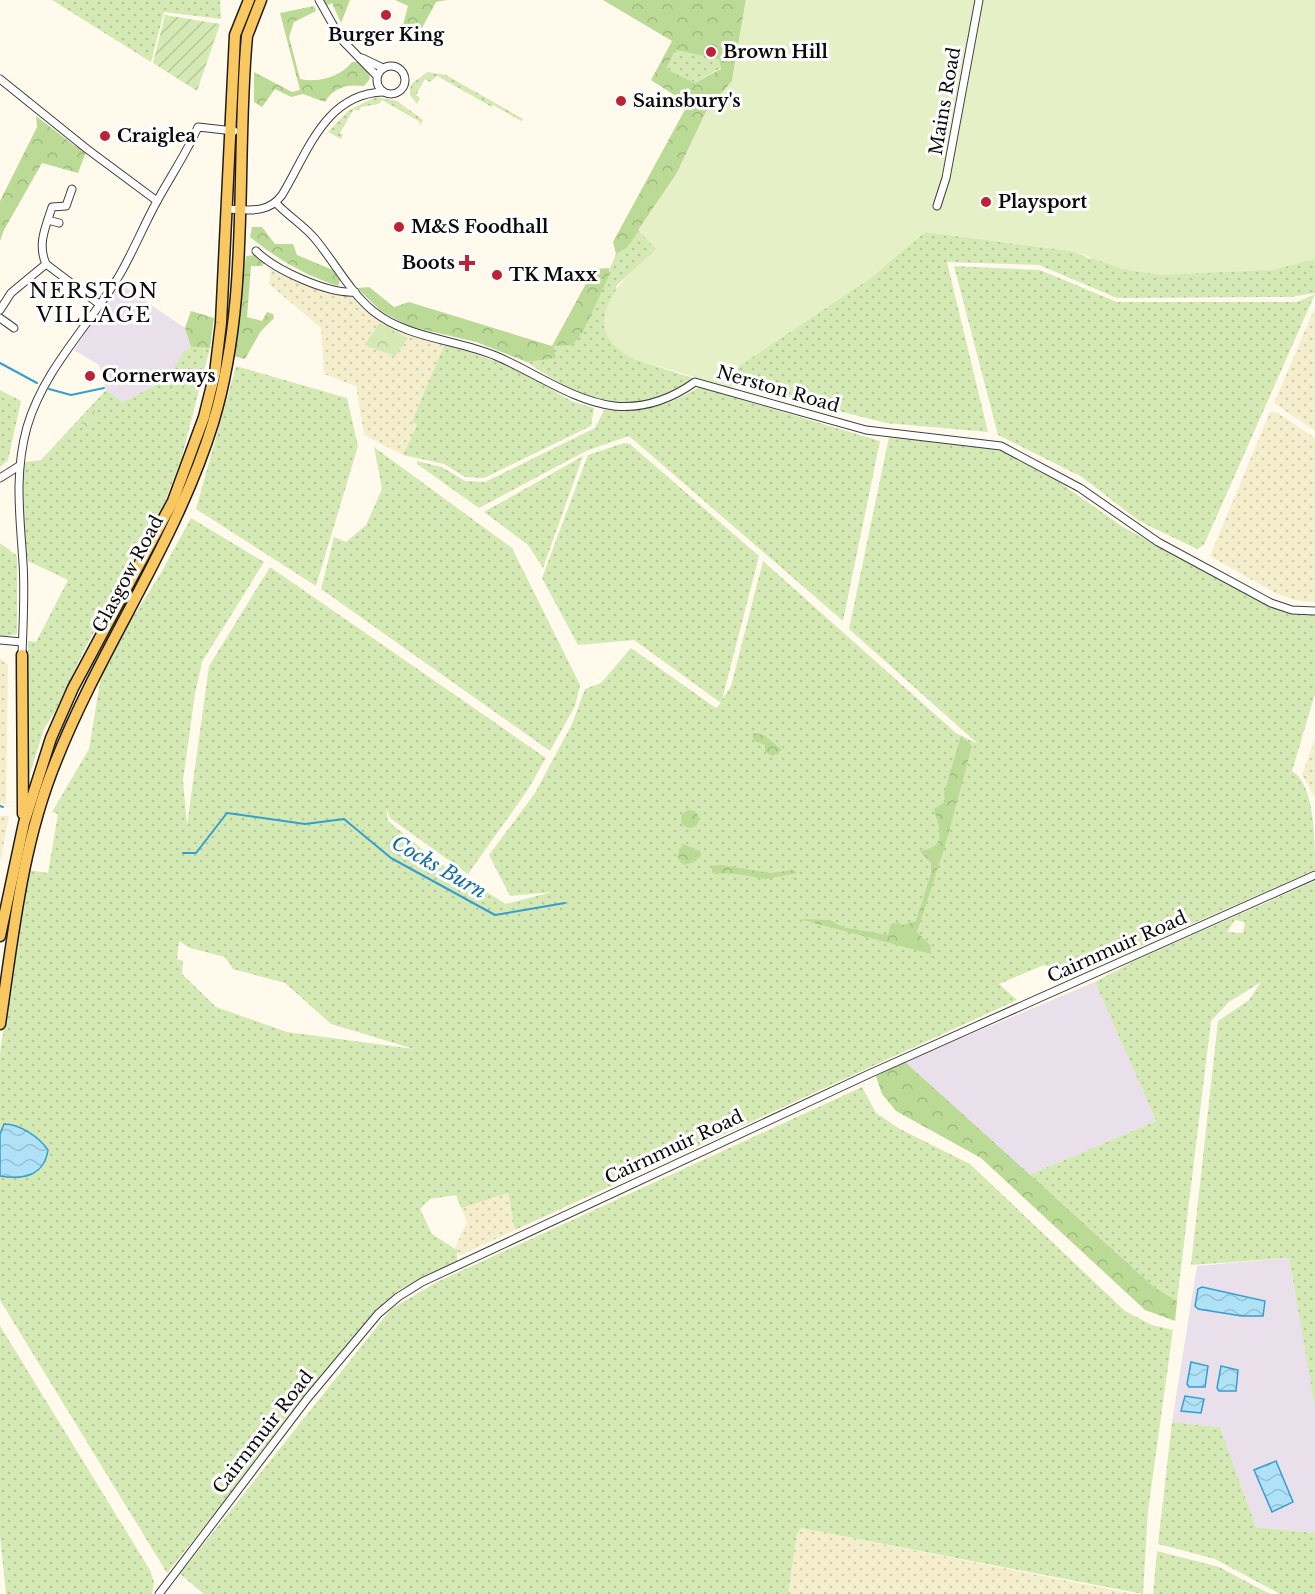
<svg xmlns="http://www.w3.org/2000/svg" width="1315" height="1594" viewBox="0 0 1315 1594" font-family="'Libre Baskerville',serif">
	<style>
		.industrial { fill: #e9e0eb }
		.farmland { fill: url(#farmland-dots) }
		.grass { fill: url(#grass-dots); fill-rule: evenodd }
		.forest { fill: url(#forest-crowns); fill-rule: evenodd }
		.park { fill: url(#park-crowns) }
		.garden { fill: url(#garden-furrows) }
		.pitch { fill: #e6f0c7 }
		.water { fill: url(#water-waves); stroke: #369ece; stroke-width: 1.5 }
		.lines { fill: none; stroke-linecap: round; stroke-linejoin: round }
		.stream { stroke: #369ece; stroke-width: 2 }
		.minor-casing { stroke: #3f3f3f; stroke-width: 9 }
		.primary-casing { stroke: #1d1d1d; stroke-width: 13 }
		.minor { stroke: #fff; stroke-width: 7 }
		.primary { stroke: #fac861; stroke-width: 10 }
		.poi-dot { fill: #bd2337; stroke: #fff; stroke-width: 2 }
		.labels { text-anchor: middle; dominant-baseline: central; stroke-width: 6; stroke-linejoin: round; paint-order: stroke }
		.poi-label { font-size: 18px; font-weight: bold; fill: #0c0c0c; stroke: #fff; text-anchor: start }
		.street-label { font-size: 18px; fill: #0c0c0c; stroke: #fff }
		.water-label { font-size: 20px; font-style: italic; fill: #156e9f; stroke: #fff }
		.quarter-label { font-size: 21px; letter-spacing: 1.5px; fill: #0c0c0c; stroke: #fff }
	</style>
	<defs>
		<pattern id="farmland-dots" width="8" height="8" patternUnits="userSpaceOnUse" patternTransform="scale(1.5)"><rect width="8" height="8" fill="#f5eecc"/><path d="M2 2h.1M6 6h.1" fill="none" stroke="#d1cbae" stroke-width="1.8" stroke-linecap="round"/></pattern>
		<pattern id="grass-dots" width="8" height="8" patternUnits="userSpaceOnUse" patternTransform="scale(1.5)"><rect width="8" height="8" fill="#d5e9b5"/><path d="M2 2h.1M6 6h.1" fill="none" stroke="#b6c79a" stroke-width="1.8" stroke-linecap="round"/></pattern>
		<pattern id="forest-crowns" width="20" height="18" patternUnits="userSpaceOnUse" patternTransform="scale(1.5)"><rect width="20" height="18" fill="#bada95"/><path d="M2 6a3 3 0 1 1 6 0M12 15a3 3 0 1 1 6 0" fill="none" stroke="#9fba7f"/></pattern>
		<pattern id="park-crowns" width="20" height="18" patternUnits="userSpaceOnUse" patternTransform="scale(1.5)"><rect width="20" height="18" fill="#d5e9b5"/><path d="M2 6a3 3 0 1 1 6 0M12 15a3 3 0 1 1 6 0" fill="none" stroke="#b6c79a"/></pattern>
		<pattern id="garden-furrows" width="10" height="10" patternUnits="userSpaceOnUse" patternTransform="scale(1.5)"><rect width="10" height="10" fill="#d5e9b5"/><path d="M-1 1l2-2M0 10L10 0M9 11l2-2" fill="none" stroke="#b6c79a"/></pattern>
		<pattern id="water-waves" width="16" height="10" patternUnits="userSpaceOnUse" patternTransform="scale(1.5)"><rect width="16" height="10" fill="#b0e2f7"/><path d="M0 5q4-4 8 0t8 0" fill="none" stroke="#96c1d3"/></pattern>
	</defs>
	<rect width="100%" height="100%" fill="#fffaec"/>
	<g class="industrial">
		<polygon points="119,283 185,328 191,347 183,352 167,379 123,402 106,390 99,365 74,350"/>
		<polygon points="1095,982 1156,1121 1029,1175 905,1062"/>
		<polygon points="1289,1258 1315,1405 1315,1533 1256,1527 1220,1427 1172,1422 1197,1266"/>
	</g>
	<g class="farmland">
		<polygon points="271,266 353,295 372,311 445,343 412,421 417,425 403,455 364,435 356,386 324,374 321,328 269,284"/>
		<polygon points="1315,307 1315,431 1274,403"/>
		<polygon points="1270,412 1278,413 1315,438 1315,602 1298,601 1277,594 1210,556"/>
		<polygon points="0,658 8,665 6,804 0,804"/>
		<polygon points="1315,738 1315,798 1302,775"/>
		<polygon points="0,816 9,816 0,862"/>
		<polygon points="508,1193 515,1230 459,1256 455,1247 467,1222 461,1208"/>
		<polygon points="801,1528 1134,1594 788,1594 797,1534"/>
	</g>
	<g class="grass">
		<polygon points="52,0 220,0 221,19 164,12 151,62"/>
		<polygon points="1315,0 1315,293 1291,297 1117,298 1039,265 947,262 988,432 886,423 743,387 735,376 739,366 869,279 925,232 1073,251 1090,259"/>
		<polygon points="674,50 719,58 721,68 695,83 665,69"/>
		<path d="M427 72 446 75 523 119 521 121 493 105 492 107 437 76 430 82 425 79 416 95 420 98 417 104 410 95C408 79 421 80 427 72Z"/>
		<polygon points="376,97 397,101 423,120 419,127 420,122 382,100 379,104 361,107 359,111 354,109 340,133 343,135 341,139 328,132 349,110"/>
		<path d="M638 230 657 249 616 286 634 359 696 379C685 385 672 395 660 399 612 414 566 389 527 362L555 358 552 346 573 344 584 330 616 254 627 248Z"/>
		<polygon points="954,266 1040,270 1117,302 1297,302 1315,294 1204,545 1197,549 1139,521 1082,477 998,435"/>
		<polygon points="445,343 520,370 571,401 594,408 591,426 484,478 465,477 444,464 403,455 417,425 412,421"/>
		<polygon points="191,347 210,348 181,460 162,509 83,652 58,707 44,729 27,783 28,641 36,642 68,580 28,561 21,510 20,463 41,460 106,390 123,402 167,379 183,352"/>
		<polygon points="236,366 347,398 358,446 316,586 196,509"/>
		<path d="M699 387 880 441 843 621 629 436 586 451 479 508 417 464V461L442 467 465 481 485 482 595 428 604 410C645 409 664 409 699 387Z"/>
		<polygon points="0,390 21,401 8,460 0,467"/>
		<path d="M889 437 999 449 1056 480 1123 527 1218 579 1271 607 1294 614 1315 615V694L1292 771C1315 785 1315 839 1315 870L1073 976 1044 965 999 984 1017 1000 515 1230 508 1193 461 1208 456 1195 430 1199 420 1209 432 1234 457 1250V1261L399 1290 379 1308 167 1573 0 1300V1053L28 870 48 873 58 814 52 812 89 749 103 664 161 573 191 518 264 562 202 662 195 694 183 780 187 825 209 666 270 567 546 758 527 791 468 874 390 818 386 807 388 821 435 860 506 904 552 892 510 896 489 855 535 793 572 724 585 689 601 683 631 648 716 708 721 703 634 640 578 645 542 578 588 455 624 443 630 444 759 556 722 700 731 686 763 561 956 733 978 744 849 629ZM179 941 190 948 225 957 233 969 285 983 331 1024 414 1049 287 1032 216 1007 182 974 183 961 177 959Z"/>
		<polygon points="374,447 512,548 580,685 575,706 550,751 321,589 334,537 346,542 366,525 382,489"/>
		<polygon points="583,456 543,568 528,545 484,512"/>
		<polygon points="0,543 17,556 17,634 0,637"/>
		<path d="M1315 881V1407L1289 1258 1191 1265 1218 1021 1249 1000 1261 982 1229 1002 1211 1021 1177 1301 1154 1287 1029 1175 1156 1121 1095 982 1136 960ZM1235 920 1245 922 1243 933 1227 932Z"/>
		<polygon points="862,1087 876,1113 900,1129 970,1164 1125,1311 1152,1325 1173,1330 1148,1511 1143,1594 801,1528 797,1534 788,1594 204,1594 180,1574 391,1309 437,1282"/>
		<polygon points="0,1326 150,1570 154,1582 152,1594 6,1594 0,1536"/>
		<polygon points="1172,1422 1220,1427 1256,1527 1315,1533 1315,1594 1280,1594 1215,1559 1158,1544"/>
		<polygon points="1157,1551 1219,1567 1270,1594 1153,1594"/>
	</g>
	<g class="forest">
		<polygon points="324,0 350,0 341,23 332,3 326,6"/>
		<polygon points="395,0 447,0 436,2 415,41 401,33 408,6"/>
		<path d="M603 0H746L732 81 706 112 677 173 627 248 616 254 613 242 688 104 651 80 672 41ZM675 50 719 59 721 69 695 83 666 69Z"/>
		<path d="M314 6 316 11 294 22 289 37 300 79C319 83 340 77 352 62H358L368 70 370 79 364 86C347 84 334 87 325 102L303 94 291 97 275 89 262 107 254 102V72L292 92 300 90 280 13Z"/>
		<polygon points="36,116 75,146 87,149 78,173 42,163 4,230 0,241 0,201 37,127"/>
		<path d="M252 227H262L275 244H293L297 255 333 270 340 280 338 286C305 275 278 260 250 237Z"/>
		<polygon points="257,255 264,263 262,266 251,266 247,317 262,321 267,312 273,314 274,318 261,331 245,359 233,356 246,256"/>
		<polygon points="609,268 609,275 584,330 573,345 553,346 556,358 527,362 476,342 408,326 381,311 357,288 369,287 394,307 409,302 552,346 594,269"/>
		<polygon points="191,311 214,318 210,348 191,347 185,328"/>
		<polygon points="753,733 764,735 782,750 773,756 765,752 765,745 754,741"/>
		<path d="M961 736 972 746 945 846 917 932 930 945 931 954 799 919 830 920 842 927 888 935 891 924 898 922 903 925 916 921 931 874V863L920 851C950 847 938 827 934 809L945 802 944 794Z"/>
		<circle cx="690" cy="819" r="9"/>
		<polygon points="683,844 700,851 701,856 694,862 683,865 678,858 679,850"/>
		<polygon points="721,865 771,873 793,870 797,873 766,879 737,874 712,873 712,866"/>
		<polygon points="905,1062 1154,1287 1177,1301 1175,1321 1145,1310 981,1158 896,1111 882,1094 876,1076"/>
	</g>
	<g class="park">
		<polygon points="380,323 408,338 395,356 364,345"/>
		<polygon points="91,408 99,414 86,427 79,421"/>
	</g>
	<polygon class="garden" points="165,15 220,24 197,91 153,63"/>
	<path class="pitch" d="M746 0H1315V259L1273 270 1161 275 1122 269 1073 251 925 232 869 279 739 366 732 388 634 359C571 329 622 275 657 250L638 230 677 173 706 112 732 81Z"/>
	<g class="water">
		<path d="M4 1124C20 1124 39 1137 48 1150 44 1176 23 1180 0 1176V1134Z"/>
		<polygon points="1202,1287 1265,1301 1263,1316 1242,1316 1198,1309 1195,1306 1198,1289"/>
		<polygon points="1191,1362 1208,1366 1205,1387 1189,1387 1187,1384"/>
		<polygon points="1221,1366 1238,1370 1236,1391 1219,1391 1217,1388"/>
		<polygon points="1185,1396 1204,1399 1201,1413 1181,1411"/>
		<polygon points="1276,1461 1293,1502 1272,1512 1254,1470"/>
	</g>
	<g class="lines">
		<g class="stream">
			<polyline points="0,363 37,383"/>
			<polyline points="49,389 71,395 104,388"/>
			<polyline points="0,806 3,807"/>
			<polyline points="183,853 196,853 227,813 305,824 344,819 391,858 495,915 565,903"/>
		</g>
		<defs>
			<g id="minor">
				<polyline points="319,0 341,39 377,76"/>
				<polyline points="362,58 383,68"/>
				<circle cx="391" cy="80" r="14"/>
				<polyline points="0,79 87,149 157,201"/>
				<path d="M72 189 66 206 52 207C46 226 37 244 46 264L99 304"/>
				<path d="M276 203C288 216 305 226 316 240 335 263 350 292 373 311 408 339 456 339 496 356 534 372 573 401 614 406 644 409 671 399 695 382L866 430 1001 446 1080 488 1158 542 1271 603 1292 610 1315 611"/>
				<polyline points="937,206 946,178 979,0"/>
				<path d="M228 209C249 210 268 214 282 195 308 152 325 94 383 92"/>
				<polyline points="48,220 59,223"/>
				<path d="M256 251C275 270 328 294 355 292"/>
				<polyline points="0,310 11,293 46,264"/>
				<polyline points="0,318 14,328"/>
				<polyline points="0,478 19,466"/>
				<polyline points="0,640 22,642"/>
				<path d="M22 655C23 625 25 593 23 563 20 516 14 474 27 427 44 369 88 327 119 276 133 252 143 227 156 203 170 177 186 154 198 127L234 131"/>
				<polyline points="159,1594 307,1399 378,1314 398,1297 422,1282 869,1074 1315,875"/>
			</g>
			<g id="primary">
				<polyline points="22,655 23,814"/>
				<polyline points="0,936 24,823 51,738 73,688 173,501 204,417 215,373 221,323 235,35 249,0"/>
				<path d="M0 1024C13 936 22 844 56 761 102 645 176 543 213 423 251 298 235 164 247 36L261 0"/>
			</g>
		</defs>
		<use href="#minor" class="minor-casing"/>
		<use href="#primary" class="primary-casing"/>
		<use href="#minor" class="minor"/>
		<use href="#primary" class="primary"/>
	</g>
	<g class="poi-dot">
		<circle cx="386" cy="15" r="6"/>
		<circle cx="711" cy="52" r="6"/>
		<circle cx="621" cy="101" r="6"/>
		<circle cx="105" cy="136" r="6"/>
		<circle cx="986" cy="202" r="6"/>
		<circle cx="399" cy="227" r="6"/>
		<path d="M464 254h6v6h6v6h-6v6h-6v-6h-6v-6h6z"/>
		<circle cx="497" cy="275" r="6"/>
		<circle cx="90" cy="376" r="6"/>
	</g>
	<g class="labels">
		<g class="poi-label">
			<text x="386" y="35" text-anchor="middle">Burger King</text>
			<text x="723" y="52">Brown Hill</text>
			<text x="633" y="101">Sainsbury's</text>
			<text x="117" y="136">Craiglea</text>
			<text x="998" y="202">Playsport</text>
			<text x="411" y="227">M&amp;S Foodhall</text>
			<text x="455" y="263" text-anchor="end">Boots</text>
			<text x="509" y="275">TK Maxx</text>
			<text x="102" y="376">Cornerways</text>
		</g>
		<g class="street-label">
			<text transform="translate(945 101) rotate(-80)">Mains Road</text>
			<text transform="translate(778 389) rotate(16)">Nerston Road</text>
			<text transform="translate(128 574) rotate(-62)">Glasgow Road</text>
			<text transform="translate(1117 947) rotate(-24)">Cairnmuir Road</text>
			<text transform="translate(674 1147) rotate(-25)">Cairnmuir Road</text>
			<text transform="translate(263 1432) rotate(-52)">Cairnmuir Road</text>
		</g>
		<g class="water-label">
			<text transform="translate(439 867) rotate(30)">Cocks Burn</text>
		</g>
		<g class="quarter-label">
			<text x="94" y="291">NERSTON<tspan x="94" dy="24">VILLAGE</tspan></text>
		</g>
	</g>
</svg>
